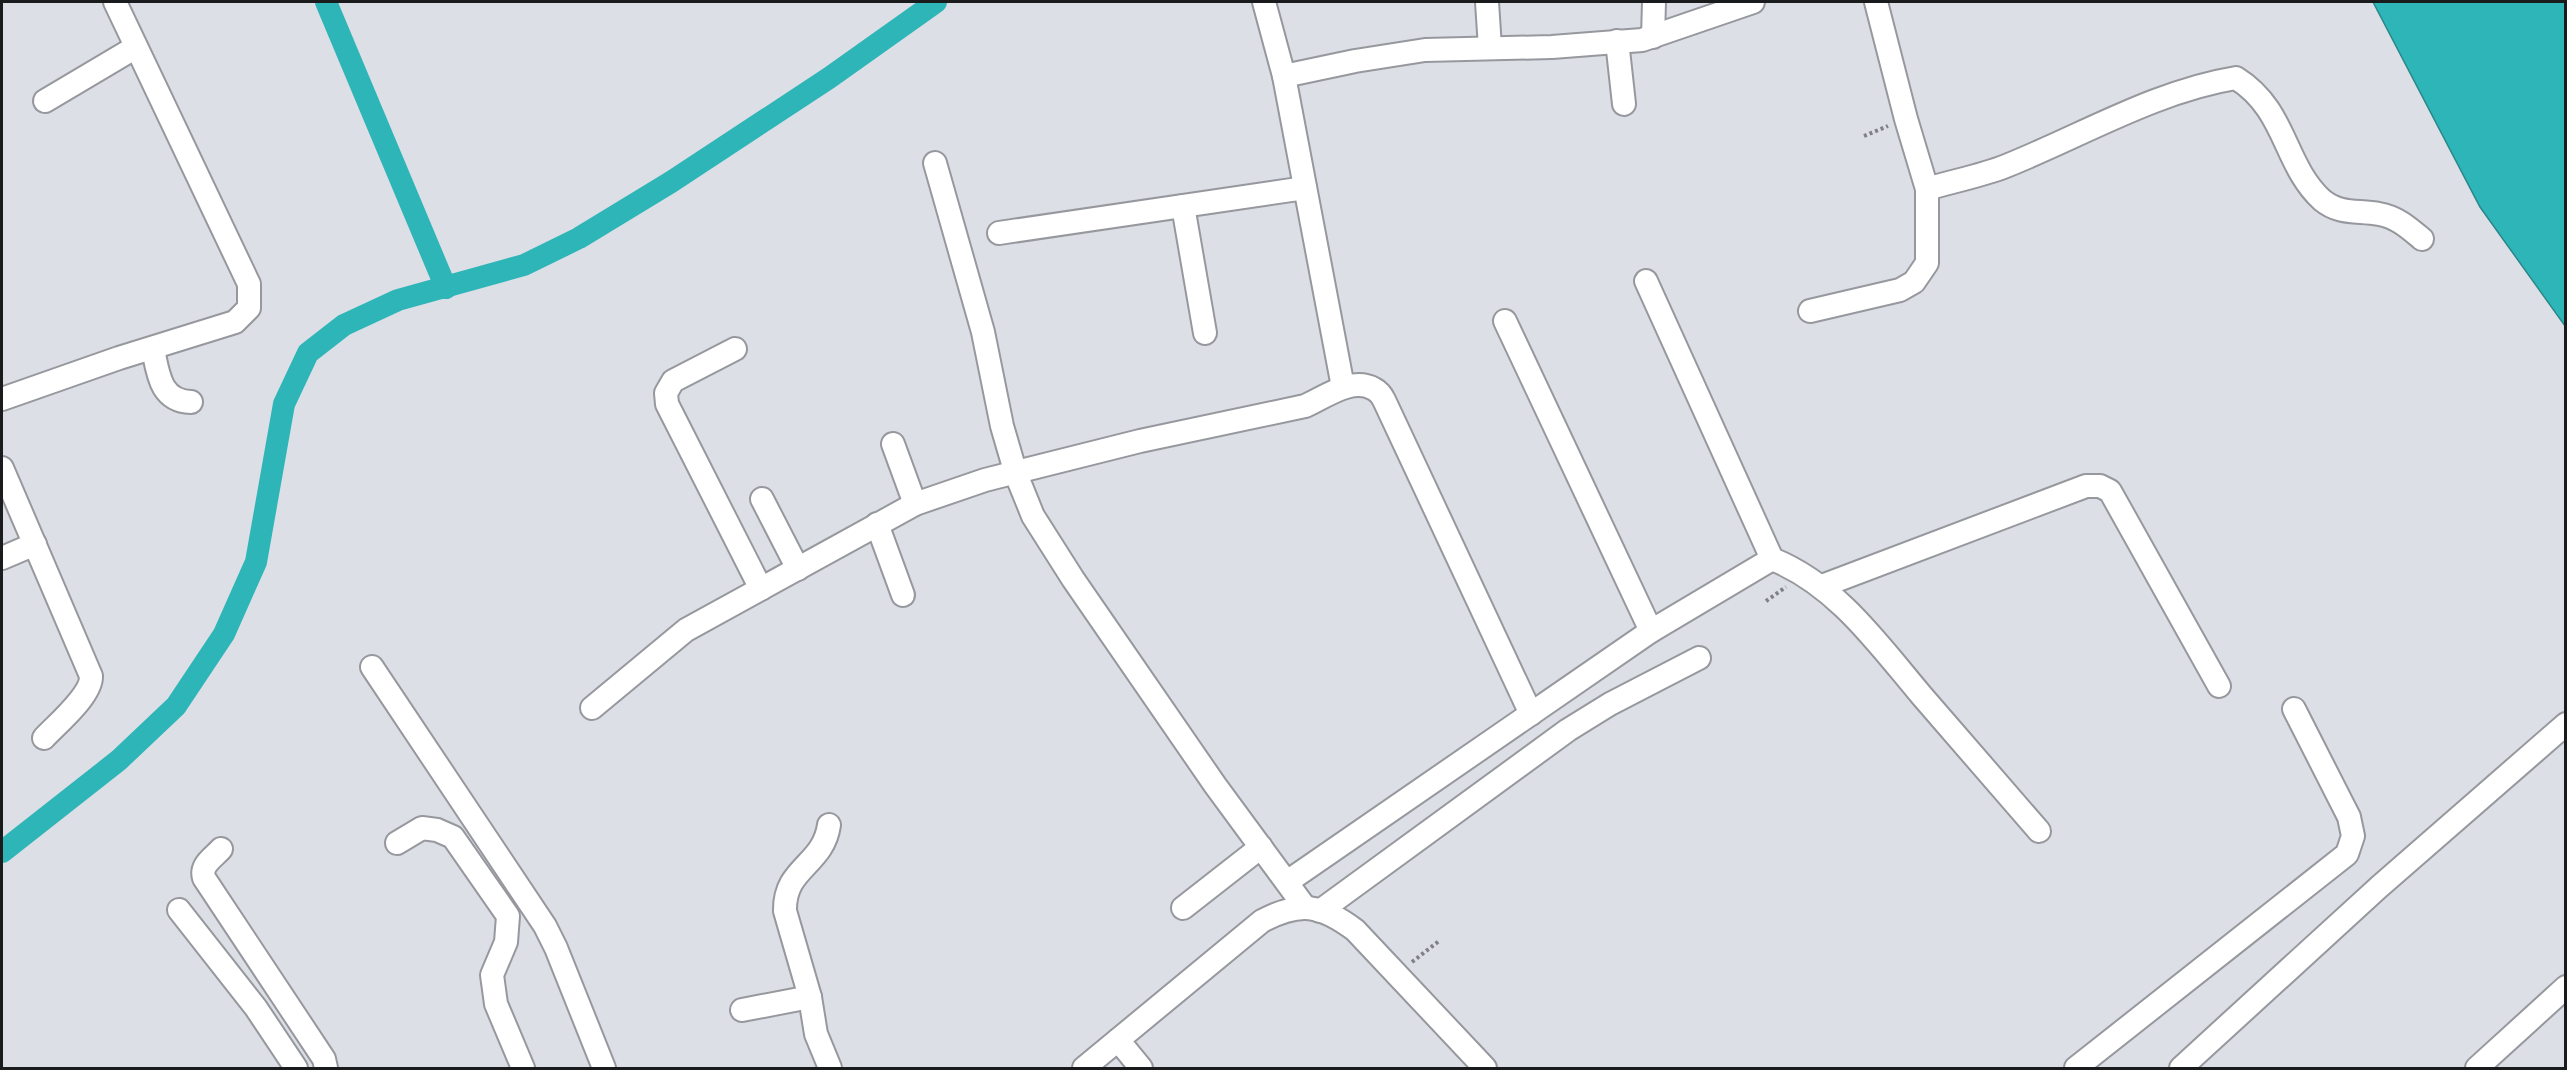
<svg xmlns="http://www.w3.org/2000/svg" width="2567" height="1070" viewBox="0 0 2567 1070" font-family="Poppins,sans-serif">
	<style>
		.water { fill: #2eb5b8; stroke: #28878a; stroke-width: 1.5 }
		.lines { fill: none; stroke-linecap: round; stroke-linejoin: round }
		.canal { stroke: #2eb5b8; stroke-width: 22 }
		.minor-casing { stroke: #96989e; stroke-width: 26 }
		.path { stroke: #7f8185; stroke-width: 4; stroke-dasharray: 3 3; stroke-linecap: butt }
		.minor { stroke: #fff; stroke-width: 22 }
	</style>
	<rect width="100%" height="100%" fill="#dcdfe5"/>
	<polygon class="water" points="2373,2 2565,2 2565,326 2480,207"/>
	<g class="lines">
		<g class="canal">
			<polyline points="326,2 446,288"/>
			<polyline points="2,852 119,760 176,706 224,634 256,562 284,404 308,353 344,325 398,300 524,265 579,238 671,182 829,78 936,2"/>
		</g>
		<defs>
			<g id="minor">
				<polyline points="1264,2 1284,76 1343,387"/>
				<polyline points="1487,2 1490,48"/>
				<polyline points="1653,37 1654,2"/>
				<polyline points="1617,41 1624,104"/>
				<polyline points="1284,76 1355,61 1425,50 1552,47 1642,40 1753,2"/>
				<polyline points="45,101 136,47"/>
				<polyline points="935,163 983,332 1002,426 1016,474 1033,516 1073,579 1215,785 1304,906"/>
				<path d="M1927 189C1953 181 1981 176 2006 166 2081 136 2156 91 2236 78 2287 110 2283 164 2322 200 2340 215 2358 210 2379 214 2397 217 2409 228 2422 239"/>
				<polyline points="1183,206 1205,333"/>
				<polyline points="999,233 1305,188"/>
				<path d="M1646 281 1772 559C1837 585 1878 644 1922 696 1961 741 2000 786 2039 831"/>
				<polyline points="1810,311 1900,290 1914,282 1927,263 1927,189 1906,119 1876,2"/>
				<polyline points="1505,321 1651,631"/>
				<path d="M153 349C158 373 160 401 191 402"/>
				<polyline points="735,349 673,381 666,393 667,404 761,589"/>
				<polyline points="2,399 119,358 235,322 249,308 249,284 115,2"/>
				<polyline points="893,444 915,504"/>
				<path d="M2 468 91 676C92 695 57 724 44 738"/>
				<polyline points="762,499 798,569"/>
				<polyline points="877,524 903,595"/>
				<polyline points="2,558 35,544"/>
				<polyline points="1822,586 2086,486 2100,486 2110,491 2219,686"/>
				<polyline points="372,667 545,926 556,948 604,1068"/>
				<path d="M592 708 686 630 915 504 985 480 1140 441 1305 406C1324 398 1352 376 1374 389 1378 391 1382 396 1384 400L1531 714"/>
				<path d="M829 825C823 866 784 867 785 911L810 997 816 1034 830 1068"/>
				<polyline points="397,843 422,828 437,830 453,837 508,916 506,942 492,975 496,1004 523,1068"/>
				<path d="M221 849C213 858 200 865 204 878L324 1059 326 1068"/>
				<polyline points="1287,882 1651,631 1772,559"/>
				<polyline points="1183,908 1261,847"/>
				<polyline points="179,910 256,1008 296,1068"/>
				<polyline points="1320,911 1568,730 1610,704 1699,658"/>
				<polyline points="742,1010 810,997"/>
				<polyline points="1118,1040 1141,1068"/>
				<path d="M1084 1068 1262 921C1300 901 1320 904 1355 930L1485 1068"/>
				<polyline points="2076,1068 2347,854 2353,836 2349,817 2294,709"/>
				<polyline points="2181,1068 2379,887 2566,724"/>
				<polyline points="2477,1068 2566,987"/>
			</g>
		</defs>
		<use href="#minor" class="minor-casing"/>
		<g class="path">
			<polyline points="1864,136 1888,126"/>
			<polyline points="1766,601 1786,587"/>
			<polyline points="1412,962 1439,941"/>
		</g>
		<use href="#minor" class="minor"/>
	</g>
	<rect width="2567" height="1070" fill="none" stroke="#1a1b1d" stroke-width="6"/>
</svg>
